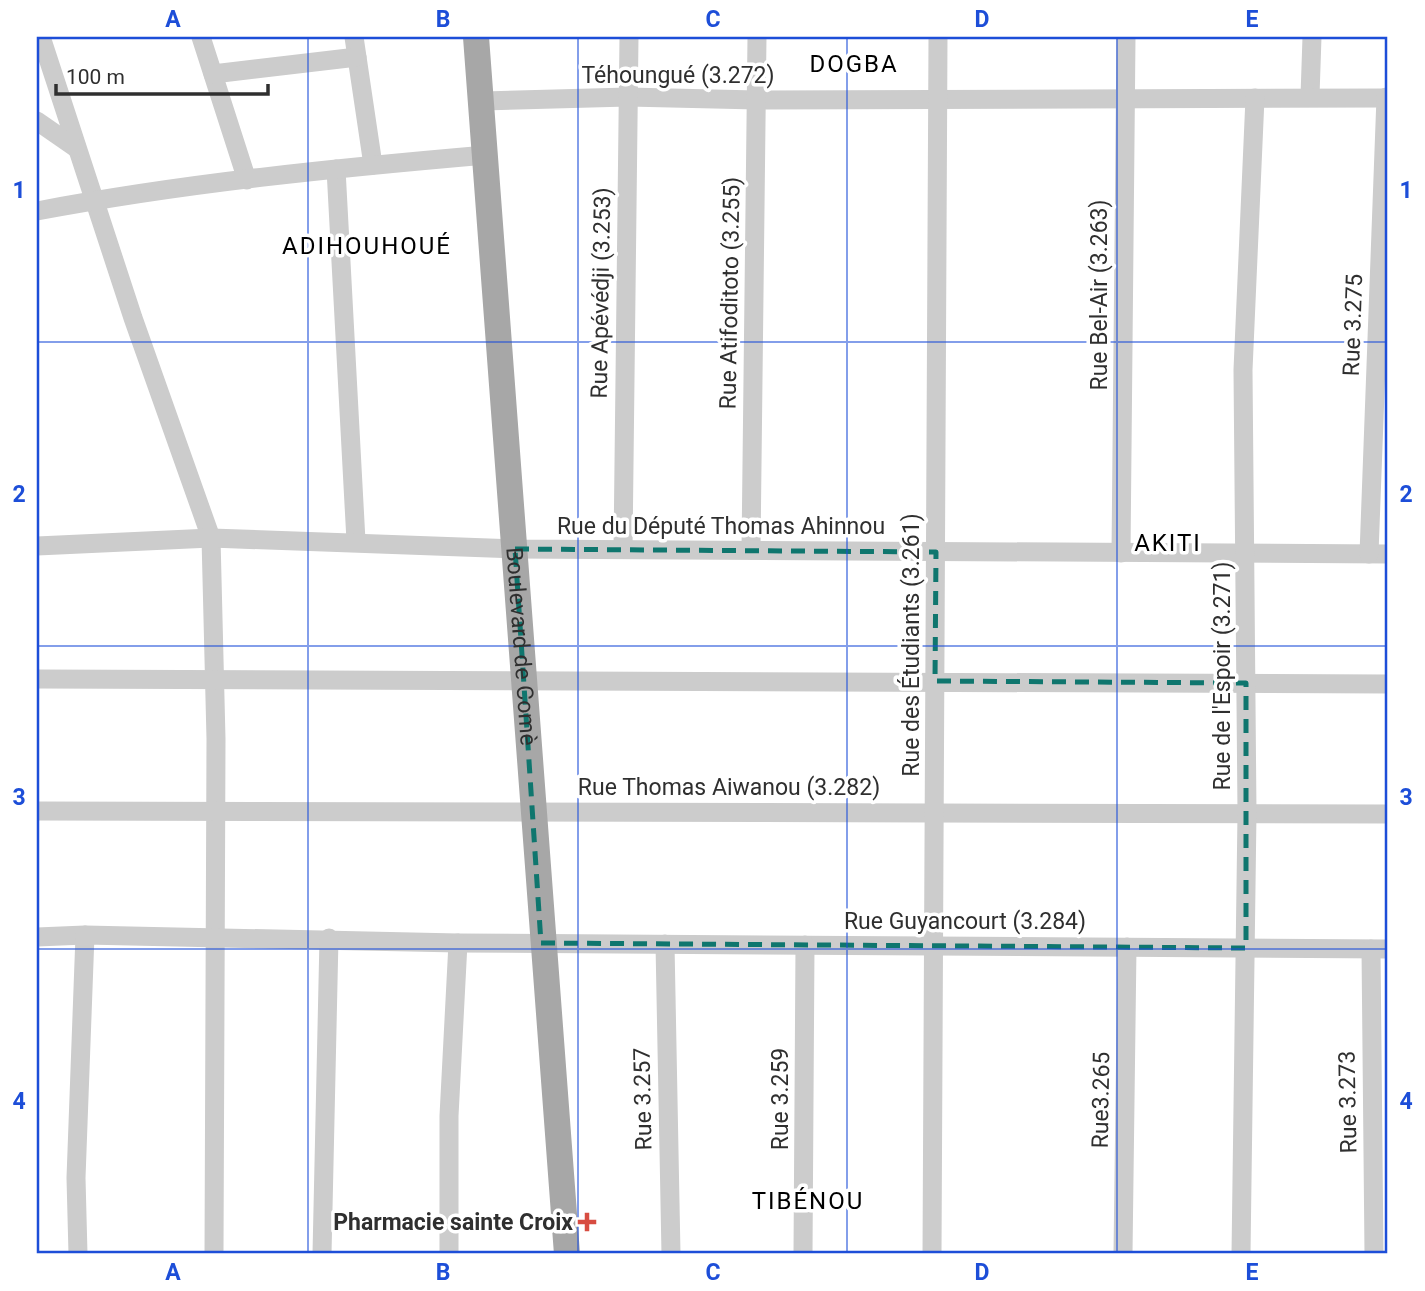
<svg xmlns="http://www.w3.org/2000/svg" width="1425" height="1291" viewBox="0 0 1425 1291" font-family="Roboto,sans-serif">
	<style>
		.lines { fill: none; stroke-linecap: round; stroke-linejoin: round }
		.minor { stroke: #ccc; stroke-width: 19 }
		.major { stroke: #a7a7a7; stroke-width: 26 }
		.marked { fill: none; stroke: #0f766e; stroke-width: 5; stroke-dasharray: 14 9; stroke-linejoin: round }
		.grid { fill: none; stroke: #1d4ed8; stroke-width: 2; stroke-opacity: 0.55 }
		.poi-dot { fill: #d74c41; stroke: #fff; stroke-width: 2.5 }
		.labels { text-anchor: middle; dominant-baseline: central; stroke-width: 7; stroke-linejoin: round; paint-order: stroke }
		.street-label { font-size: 23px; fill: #2f2f2f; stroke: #fff }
		.poi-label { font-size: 23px; font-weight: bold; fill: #2f2f2f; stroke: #fff; text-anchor: end }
		.neighbourhood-label { font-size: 24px; letter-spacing: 2px; fill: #000; stroke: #fff }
		.neatline { fill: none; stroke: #1d4ed8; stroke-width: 2.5 }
		.grid-label { font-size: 23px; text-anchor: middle; font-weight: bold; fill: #1d4ed8 }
	</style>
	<rect width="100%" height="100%" fill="#fff"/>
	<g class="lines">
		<g class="minor">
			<polyline points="41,37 133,318 211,538 216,739 214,1254"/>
			<polyline points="201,37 247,180"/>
			<polyline points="354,37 373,165"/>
			<polyline points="213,74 357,57"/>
			<polyline points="1310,96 1312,37"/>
			<polyline points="483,101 628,97 757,100 1388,98"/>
			<polyline points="37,121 76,148"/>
			<polyline points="336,169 356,541"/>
			<path d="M37 211C185 183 336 168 486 155"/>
			<polyline points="37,546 211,538 515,549 1388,554"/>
			<polyline points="623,549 629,37"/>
			<polyline points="751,550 757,37"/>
			<polyline points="1121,553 1126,37"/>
			<polyline points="1369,554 1386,97"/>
			<polyline points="37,679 1388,684"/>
			<polyline points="37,811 1388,814"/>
			<polyline points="37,937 85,935 458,943 1388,949"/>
			<polyline points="665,944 671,1254"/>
			<polyline points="1371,949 1374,1254"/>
			<polyline points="78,1254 76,1178 85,935"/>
			<polyline points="322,1254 329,938"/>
			<polyline points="449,1254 449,1116 458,943"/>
			<polyline points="803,1254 805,945"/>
			<polyline points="932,1254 938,37"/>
			<polyline points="1123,1254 1127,947"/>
			<polyline points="1241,1254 1247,813 1243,370 1255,98"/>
		</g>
		<path class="major" id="s1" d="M476 37 567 1254"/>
	</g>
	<path class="marked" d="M515 549 936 552 935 681 1246 683V948L541 943Z"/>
	<path class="grid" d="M308 37V1254M578 37V1254M847 37V1254M1117 37V1254M37 342H1388M37 646H1388M37 949H1388"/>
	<path class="poi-dot" d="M583.5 1211.5h7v7h7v7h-7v7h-7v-7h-7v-7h7z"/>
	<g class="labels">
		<g class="street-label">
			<text x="678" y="75">Téhoungué (3.272)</text>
			<text transform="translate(601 293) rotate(-89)">Rue Apévédji (3.253)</text>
			<text transform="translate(730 293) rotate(-89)">Rue Atifoditoto (3.255)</text>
			<text transform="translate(1099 295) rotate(-90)">Rue Bel-Air (3.263)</text>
			<text transform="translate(1353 325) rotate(-88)">Rue 3.275</text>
			<text x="721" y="526">Rue du Député Thomas Ahinnou</text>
			<text transform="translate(911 645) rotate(-90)">Rue des Étudiants (3.261)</text>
			<text stroke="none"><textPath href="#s1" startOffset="611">Boulevard de Comè</textPath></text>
			<text transform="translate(1222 676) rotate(-90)">Rue de l'Espoir (3.271)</text>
			<text x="729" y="787">Rue Thomas Aiwanou (3.282)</text>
			<text x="965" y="921">Rue Guyancourt (3.284)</text>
			<text transform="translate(643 1099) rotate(-91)">Rue 3.257</text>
			<text transform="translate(780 1099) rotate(-90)">Rue 3.259</text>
			<text transform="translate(1101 1100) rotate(-89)">Rue3.265</text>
			<text transform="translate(1348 1102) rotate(-91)">Rue 3.273</text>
		</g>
		<g class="poi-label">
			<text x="573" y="1222">Pharmacie sainte Croix</text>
		</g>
		<g class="neighbourhood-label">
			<text x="854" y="64">DOGBA</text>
			<text x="367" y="246">ADIHOUHOUÉ</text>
			<text x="1168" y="543">AKITI</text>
			<text x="808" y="1201">TIBÉNOU</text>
		</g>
	</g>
	<rect width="1425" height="1291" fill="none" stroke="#ffffff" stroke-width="77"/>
	<path d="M56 84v10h212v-10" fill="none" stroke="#2f2f2f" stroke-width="3.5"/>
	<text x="66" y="84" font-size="21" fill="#2f2f2f" stroke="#ffffff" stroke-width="5" paint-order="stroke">100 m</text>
	<rect x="38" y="38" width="1348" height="1214" class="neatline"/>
	<g class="grid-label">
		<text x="173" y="27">A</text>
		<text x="443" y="27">B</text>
		<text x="713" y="27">C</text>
		<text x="982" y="27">D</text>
		<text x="1252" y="27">E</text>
		<text x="19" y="198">1</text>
		<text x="1406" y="198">1</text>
		<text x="19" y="502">2</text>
		<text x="1406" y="502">2</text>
		<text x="19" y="805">3</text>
		<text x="1406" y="805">3</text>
		<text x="19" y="1109">4</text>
		<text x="1406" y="1109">4</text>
		<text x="173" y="1280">A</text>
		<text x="443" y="1280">B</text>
		<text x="713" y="1280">C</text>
		<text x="982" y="1280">D</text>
		<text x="1252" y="1280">E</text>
	</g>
</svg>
